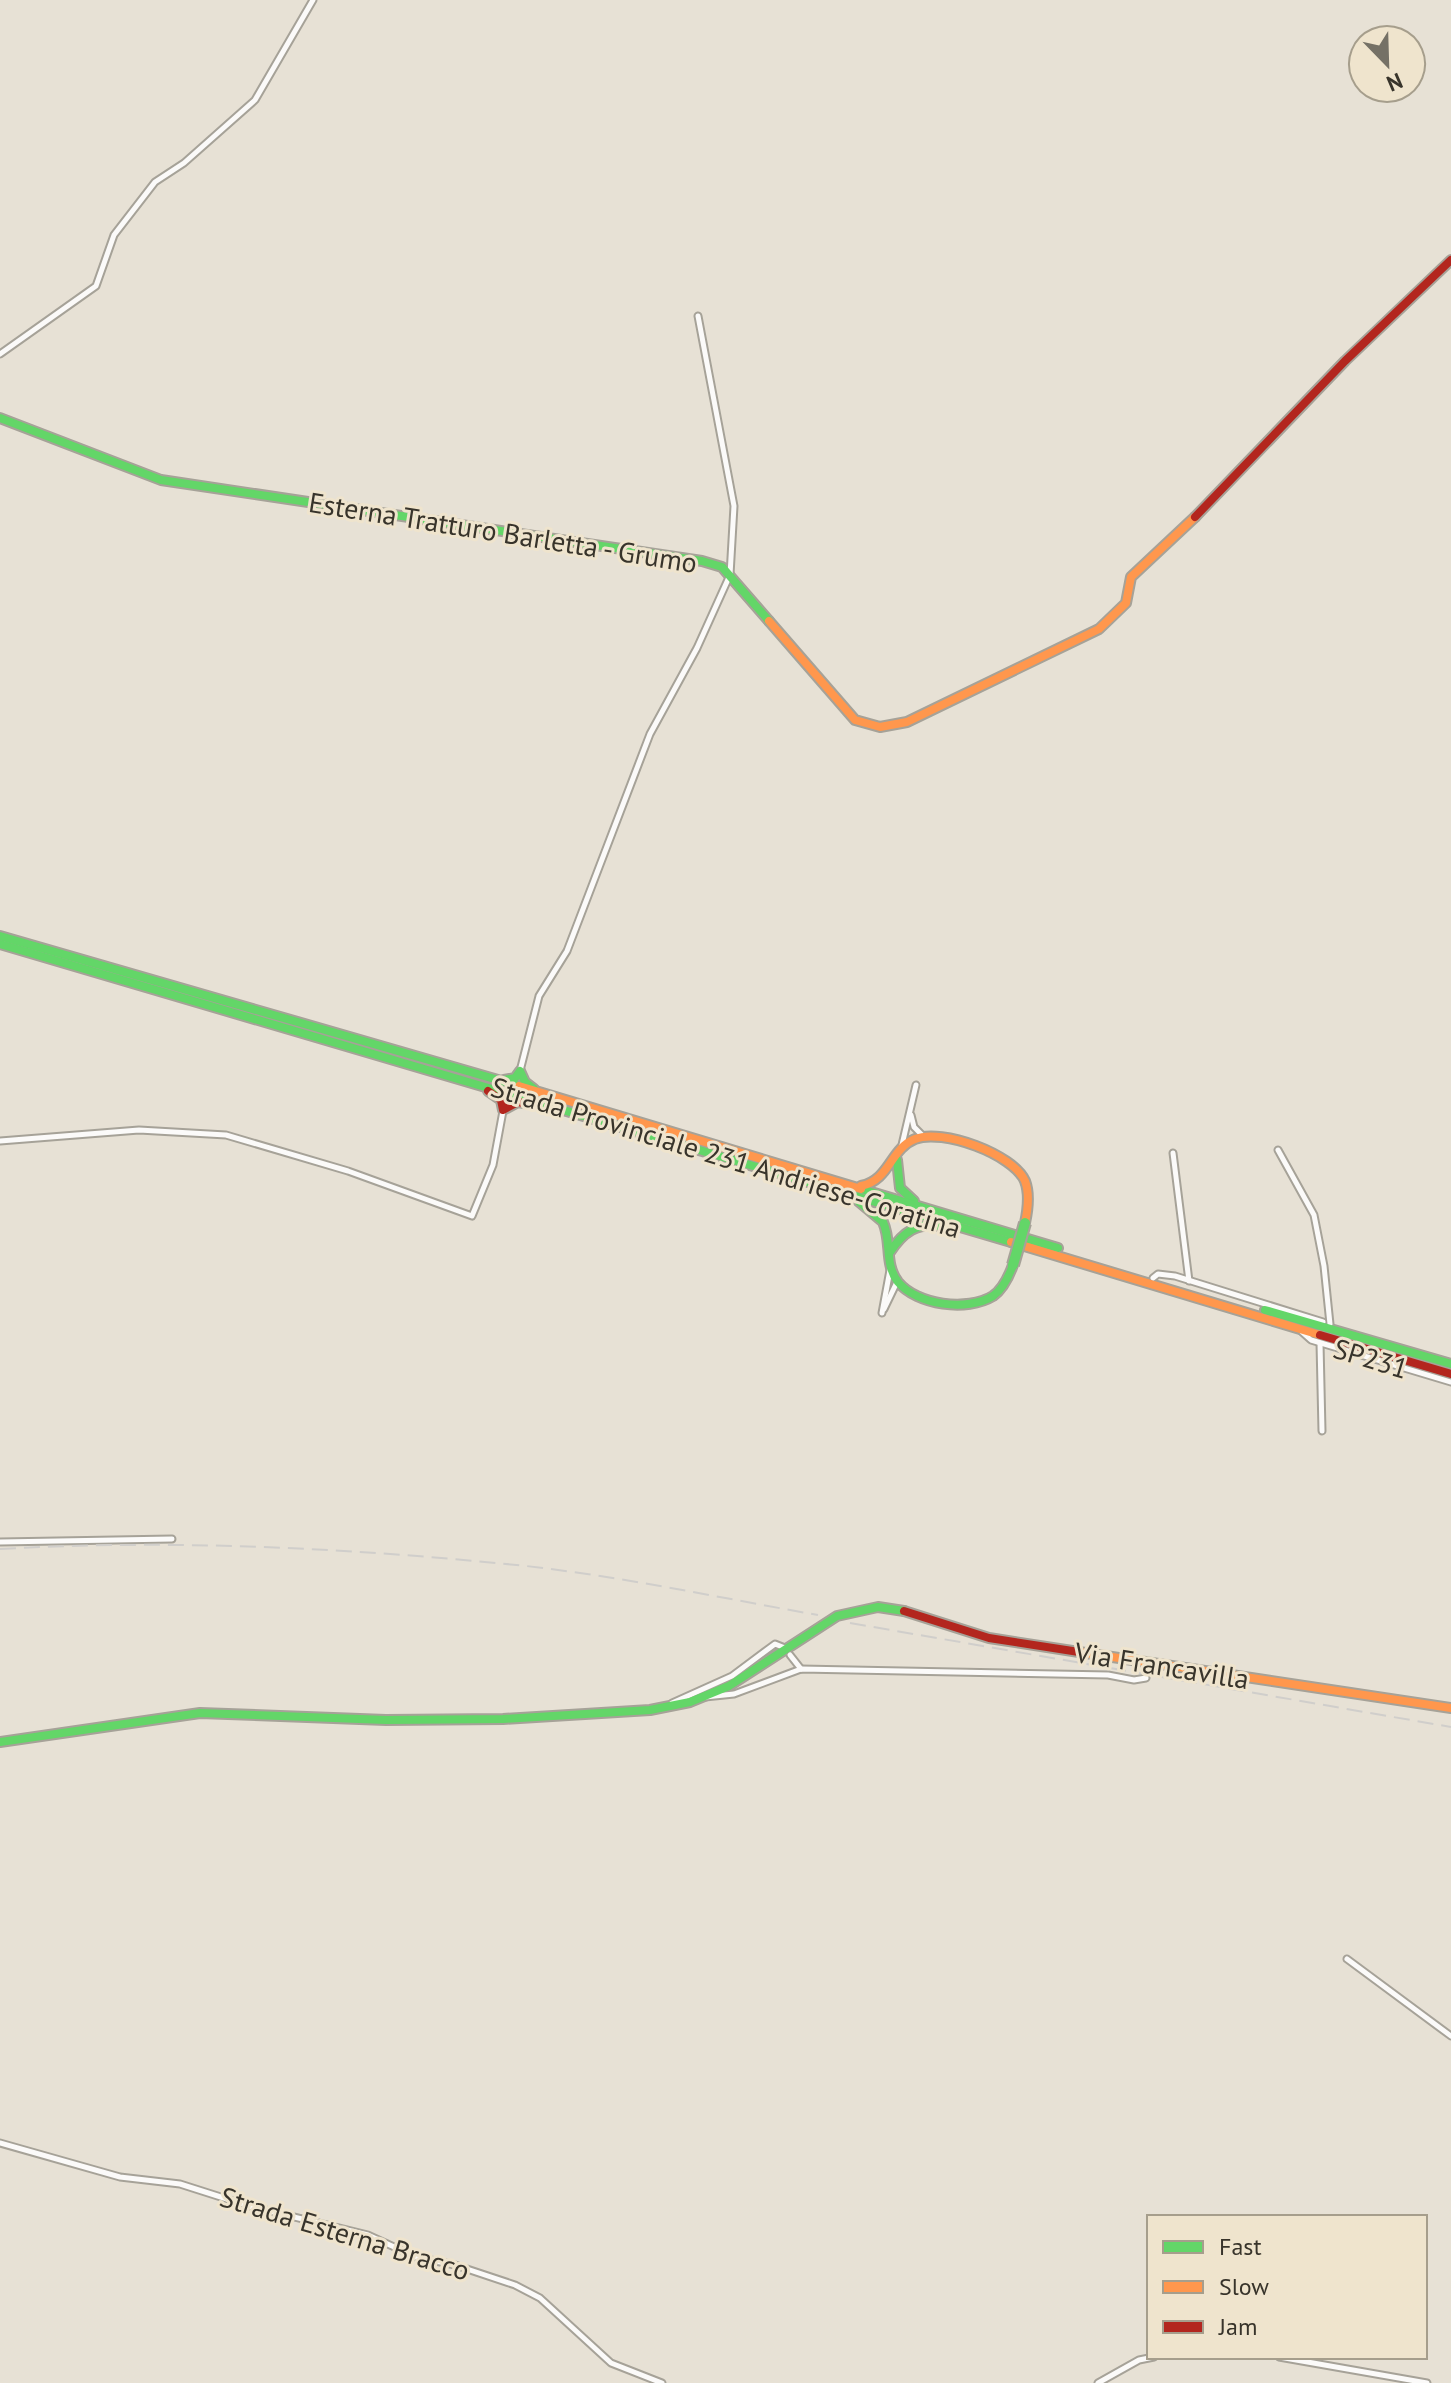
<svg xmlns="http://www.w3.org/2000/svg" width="1451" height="2383" viewBox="0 0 1451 2383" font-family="'PT Sans',sans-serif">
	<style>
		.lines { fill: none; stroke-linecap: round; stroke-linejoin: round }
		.street-casing { stroke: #a6a298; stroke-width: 9 }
		.fast-casing { stroke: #a6a298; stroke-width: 12 }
		.slow-casing { stroke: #a6a298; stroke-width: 12 }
		.jam-casing { stroke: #a6a298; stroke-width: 12 }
		.street { stroke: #fbfaf9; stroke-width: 5 }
		.fast { stroke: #63d668; stroke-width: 8 }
		.slow { stroke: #ff974d; stroke-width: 8 }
		.jam { stroke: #b3261e; stroke-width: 8 }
		.rail { stroke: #d0cecb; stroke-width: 2; stroke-dasharray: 16 8; stroke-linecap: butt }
		.fast-bridge-casing { stroke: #a6a298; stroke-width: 14; stroke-linecap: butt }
		.fast-bridge { stroke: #63d668; stroke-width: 10 }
		.labels { text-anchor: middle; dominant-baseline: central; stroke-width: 6; stroke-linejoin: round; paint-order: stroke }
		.street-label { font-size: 28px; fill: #38342b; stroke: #efe4cd }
	</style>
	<rect width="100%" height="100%" fill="#e7e1d5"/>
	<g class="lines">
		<defs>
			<g id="street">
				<polyline points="0,354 96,286 114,235 155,182 184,163 255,100 313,0"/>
				<polyline points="520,1071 539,996 567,951 650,734 697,648 730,575 734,506 698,316"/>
				<polyline points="911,1115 914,1127 923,1136"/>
				<polyline points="0,1141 139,1130 226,1135 348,1171 472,1216 493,1165 503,1111"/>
				<polyline points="901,1149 916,1085"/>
				<polyline points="1278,1150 1314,1215 1324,1266 1330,1324"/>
				<polyline points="1173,1153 1189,1281"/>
				<polyline points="1153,1278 1158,1274 1175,1276 1323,1322"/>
				<polyline points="884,1309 897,1282"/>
				<polyline points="882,1313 890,1270"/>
				<polyline points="1302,1332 1311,1340 1451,1382"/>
				<polyline points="1320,1343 1322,1431"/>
				<polyline points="0,1542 172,1539"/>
				<polyline points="790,1655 801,1669"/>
				<polyline points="705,1697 734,1694 801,1669 1108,1675 1134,1680 1146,1678"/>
				<polyline points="672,1703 732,1676 775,1644 785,1648"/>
				<polyline points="1347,1959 1451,2036"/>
				<polyline points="0,2143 120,2177 180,2184 249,2206 368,2235 416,2257 455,2265 515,2285 540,2298 611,2363 662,2383"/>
				<polyline points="1279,2357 1427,2383"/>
				<polyline points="1098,2383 1139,2360 1154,2357"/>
			</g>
			<g id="fast">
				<polyline points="0,418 161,480 702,561 722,567 769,621"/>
				<polyline points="0,936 519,1086"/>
				<polyline points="0,944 1011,1242"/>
				<polyline points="504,1080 515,1078 520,1071 525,1082 534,1089"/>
				<polyline points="897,1160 900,1188 914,1201"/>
				<polyline points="861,1189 1058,1248"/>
				<path d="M858 1201 883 1222C892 1242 884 1264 898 1282 917 1305 967 1312 993 1296 1003 1289 1009 1276 1013 1265"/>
				<path d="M890 1252C903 1232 917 1222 941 1226"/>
				<polyline points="1265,1310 1451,1364"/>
				<polyline points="0,1742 200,1713 386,1720 503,1719 650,1710 690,1702 729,1686 837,1616 878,1607 904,1611"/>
			</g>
			<g id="slow">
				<polyline points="769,621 855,720 880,727 907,722 1099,629 1126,603 1131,577 1195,517"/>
				<polyline points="519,1086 861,1189"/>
				<path d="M861 1186C890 1180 890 1149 915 1139 942 1128 1013 1154 1025 1181 1030 1194 1028 1209 1025 1223"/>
				<polyline points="1011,1242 1320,1335"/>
				<polyline points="1079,1652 1451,1708"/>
			</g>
			<g id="jam">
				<polyline points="1195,517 1345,361 1451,260"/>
				<polyline points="488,1091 501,1100 503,1110 518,1102 530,1104"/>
				<polyline points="1320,1335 1451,1374"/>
				<polyline points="904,1611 989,1638 1079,1652"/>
			</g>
		</defs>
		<use href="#street" class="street-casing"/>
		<use href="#fast" class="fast-casing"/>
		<use href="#slow" class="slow-casing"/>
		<use href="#jam" class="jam-casing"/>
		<use href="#street" class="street"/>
		<use href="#fast" class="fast"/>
		<use href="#slow" class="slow"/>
		<use href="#jam" class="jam"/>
		<g class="rail">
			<path d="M0 1549C174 1539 352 1548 526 1566 624 1577 721 1598 818 1615"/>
			<polyline points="850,1623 1451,1727"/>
		</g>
		<defs>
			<polyline id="fast-bridge" points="1013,1265 1025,1223"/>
		</defs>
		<use href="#fast-bridge" class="fast-bridge-casing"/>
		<use href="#fast-bridge" class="fast-bridge"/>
	</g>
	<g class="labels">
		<g class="street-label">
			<text transform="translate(503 532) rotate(9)">Esterna Tratturo Barletta - Grumo</text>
			<text transform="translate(726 1157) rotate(17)">Strada Provinciale 231 Andriese-Coratina</text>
			<text transform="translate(1371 1358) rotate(17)">SP231</text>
			<text transform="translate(1162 1665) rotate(9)">Via Francavilla</text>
			<text transform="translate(345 2233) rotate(17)">Strada Esterna Bracco</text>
		</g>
	</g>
	<rect x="1147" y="2215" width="280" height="144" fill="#efe4cd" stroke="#a69e8c" stroke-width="2"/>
	<rect x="1163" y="2241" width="40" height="12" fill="#63d668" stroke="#a69e8c" stroke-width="2"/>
	<text x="1219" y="2255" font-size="24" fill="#38342b">Fast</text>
	<rect x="1163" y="2281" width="40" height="12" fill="#ff974d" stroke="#a69e8c" stroke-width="2"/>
	<text x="1219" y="2295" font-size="24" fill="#38342b">Slow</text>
	<rect x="1163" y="2321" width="40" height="12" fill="#b3261e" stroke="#a69e8c" stroke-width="2"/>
	<text x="1219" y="2335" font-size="24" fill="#38342b">Jam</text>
	<g transform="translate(1387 64) rotate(157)"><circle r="38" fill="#efe4cd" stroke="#a69e8c" stroke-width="2"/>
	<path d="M0-6L14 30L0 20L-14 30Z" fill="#757166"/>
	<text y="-12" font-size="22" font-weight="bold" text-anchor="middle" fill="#38342b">N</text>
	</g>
</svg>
